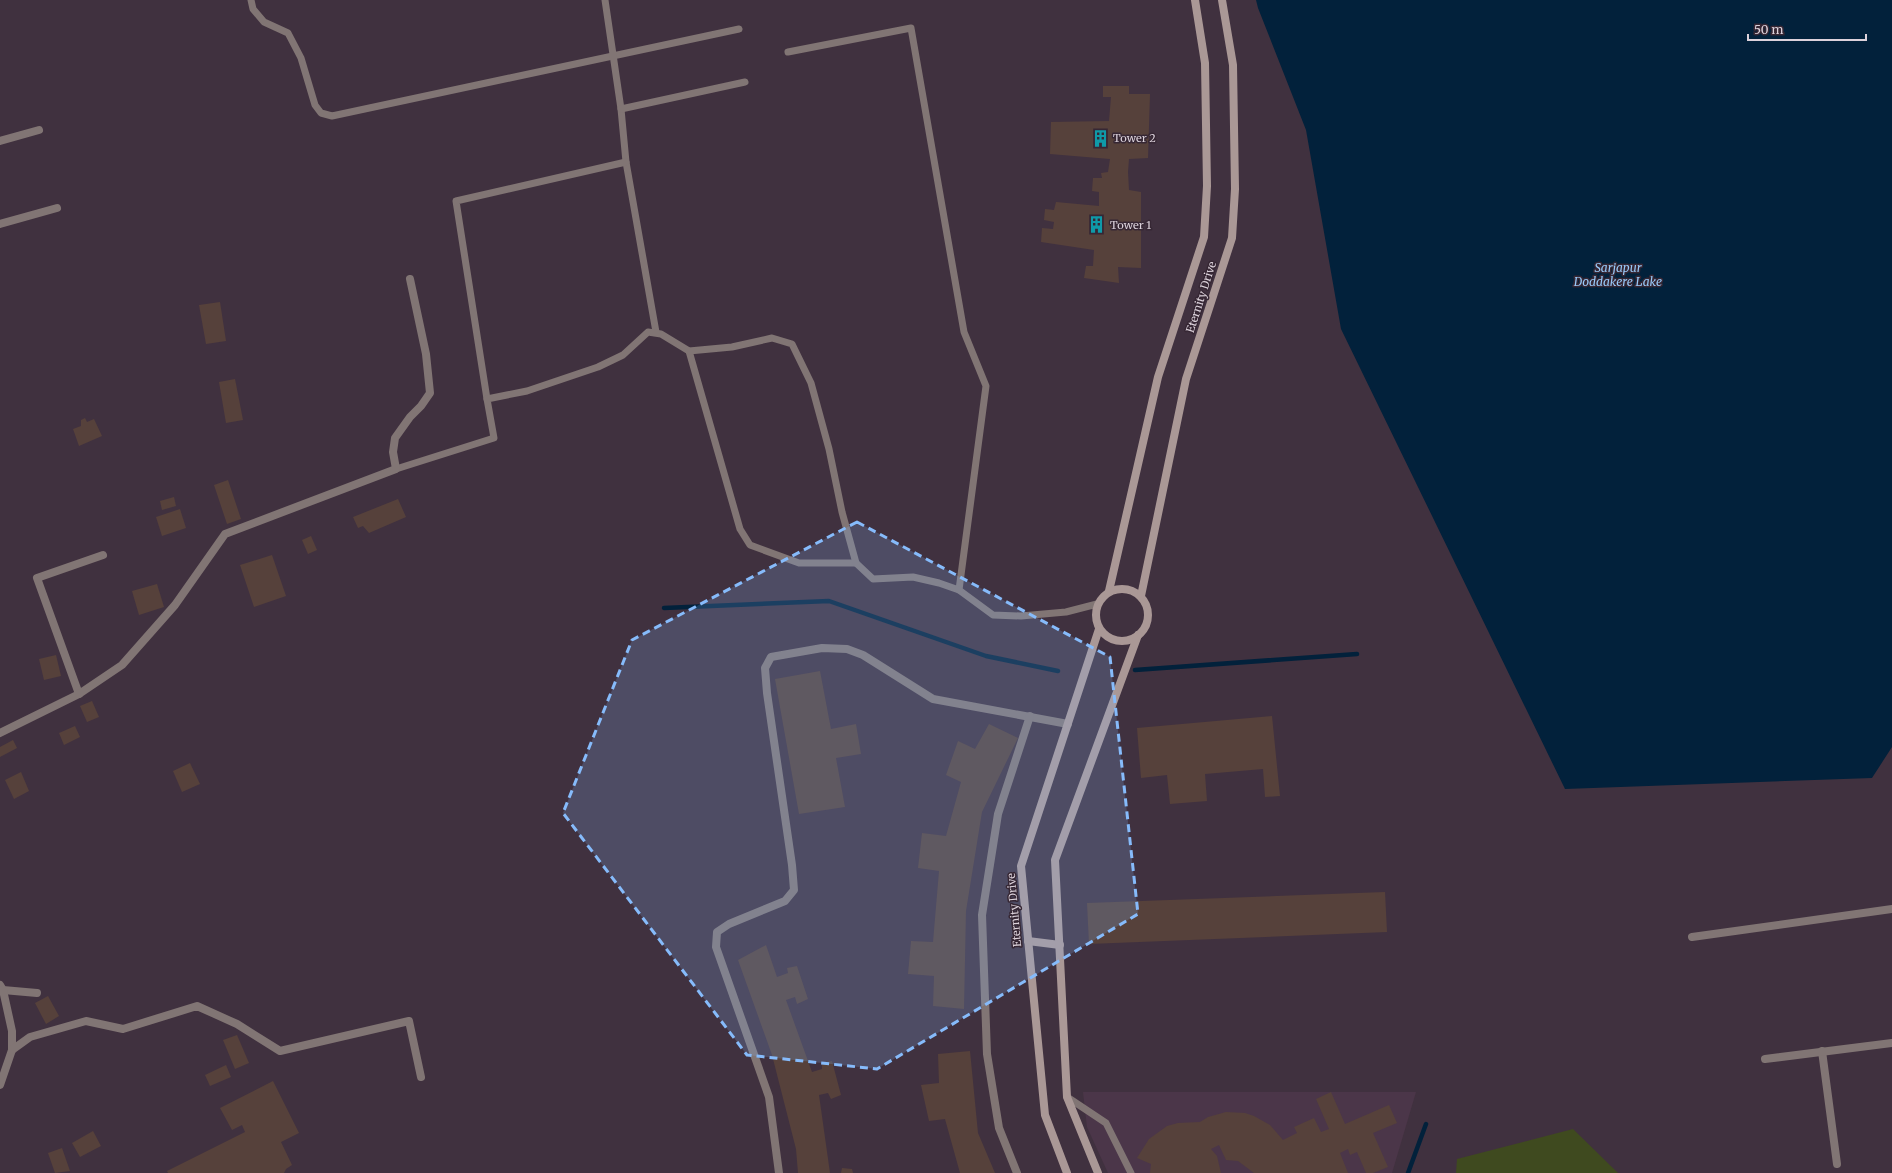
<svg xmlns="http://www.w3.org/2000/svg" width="1892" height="1173" viewBox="0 0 1892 1173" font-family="Merriweather,serif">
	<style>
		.built { fill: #4b3649 }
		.green { fill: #3f4a1f }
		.water { fill: #02213b }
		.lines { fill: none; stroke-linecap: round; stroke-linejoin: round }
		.stream { stroke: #02213b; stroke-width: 4.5 }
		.building { fill: #56413b }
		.lane { stroke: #817574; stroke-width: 7 }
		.street { stroke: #817574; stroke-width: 8 }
		.secondary { stroke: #aa9896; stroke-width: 8 }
		.marked { fill: #86bbfb; fill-opacity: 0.2; stroke: #86bbfb; stroke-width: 3; stroke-dasharray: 8 5; stroke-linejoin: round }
		.labels { text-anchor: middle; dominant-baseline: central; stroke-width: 3; stroke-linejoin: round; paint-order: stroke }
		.poi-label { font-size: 11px; fill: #dcd2db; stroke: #362734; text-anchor: start }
		.street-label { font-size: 11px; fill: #dcd2db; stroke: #362734 }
		.water-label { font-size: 12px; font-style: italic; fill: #98cafa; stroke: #362734 }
	</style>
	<rect width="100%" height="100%" fill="#40313f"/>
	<polygon class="built" points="1083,1092 1416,1092 1392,1173 1108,1173 1087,1127"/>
	<polygon class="green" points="1573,1129 1618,1173 1456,1173 1457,1159"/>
	<polygon class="water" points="1256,0 1892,0 1892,747 1872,778 1565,789 1341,329 1306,130 1258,8"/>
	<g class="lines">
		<g class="stream">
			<polyline points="664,608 829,601 986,656 1058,671"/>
			<polyline points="1135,670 1357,654"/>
			<polyline points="1408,1173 1426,1124"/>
		</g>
	</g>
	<g class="building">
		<polygon points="1103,86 1129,86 1129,94 1150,94 1148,158 1129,159 1128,172 1129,190 1141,192 1141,268 1118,267 1119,283 1084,278 1086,266 1093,266 1094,250 1041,242 1042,228 1053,229 1054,222 1044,220 1045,209 1054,210 1056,202 1099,206 1099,192 1092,191 1093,178 1102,178 1101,173 1108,172 1110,159 1050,154 1051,122 1109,121 1111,97 1103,97"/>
		<polygon points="220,302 226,341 206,344 199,305"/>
		<polygon points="235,379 243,420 226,423 219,382"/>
		<polygon points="85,418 87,422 94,419 102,436 79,446 73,429 81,426 81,420"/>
		<polygon points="228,480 241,519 227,524 214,485"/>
		<polygon points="174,497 176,506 162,510 160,501"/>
		<polygon points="398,499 406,517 369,533 363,526 358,528 353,517"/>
		<polygon points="180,509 186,528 162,536 156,517"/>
		<polygon points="311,536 317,550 308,554 302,540"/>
		<polygon points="272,555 286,596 254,607 240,565"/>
		<polygon points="157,584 164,607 139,615 132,591"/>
		<polygon points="56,655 61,676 44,680 39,659"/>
		<polygon points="820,671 831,729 856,724 861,754 836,758 845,807 799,814 775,679"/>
		<polygon points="92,701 99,717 87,722 80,706"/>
		<polygon points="1272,716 1280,796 1265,797 1263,769 1205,774 1207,801 1170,804 1167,775 1141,778 1137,728"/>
		<polygon points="989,724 1018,738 982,812 966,911 964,1009 933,1006 934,976 908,974 911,941 933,942 939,871 918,868 922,833 946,836 961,782 946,775 958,741 975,749"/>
		<polygon points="75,726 80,737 64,745 59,733"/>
		<polygon points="13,740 17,748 0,757 0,747"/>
		<polygon points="190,763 200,784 182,792 173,771"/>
		<polygon points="21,772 29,791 14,799 5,780"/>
		<polygon points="1385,892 1387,932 1089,944 1087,903"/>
		<polygon points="766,945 777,977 788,973 787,968 797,966 808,999 797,1004 795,997 786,1000 812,1072 822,1069 822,1063 832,1061 841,1095 831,1099 828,1093 819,1095 830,1173 798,1173 796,1149 772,1055 738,960"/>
		<polygon points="48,996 59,1016 46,1024 35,1003"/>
		<polygon points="237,1035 249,1063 235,1069 223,1040"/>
		<polygon points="970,1051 978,1133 995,1173 960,1173 945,1119 929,1121 921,1085 939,1083 938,1054"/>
		<polygon points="226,1065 231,1077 210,1086 205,1075"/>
		<polygon points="273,1081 299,1133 281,1142 292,1165 286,1169 284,1173 168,1173 167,1171 245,1132 242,1125 232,1130 220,1108"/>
		<polygon points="1331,1092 1345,1124 1389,1105 1397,1123 1373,1133 1388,1167 1373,1173 1366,1173 1357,1152 1350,1155 1348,1149 1340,1153 1348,1173 1254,1173 1238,1161 1226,1160 1219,1145 1211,1149 1217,1156 1221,1173 1150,1173 1151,1164 1137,1158 1149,1139 1167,1126 1178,1123 1200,1122 1208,1117 1226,1112 1245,1113 1254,1116 1270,1125 1283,1140 1297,1133 1294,1127 1314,1118 1321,1132 1329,1129 1316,1099"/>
		<polygon points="93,1131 101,1146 80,1157 72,1143"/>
		<polygon points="62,1148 70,1171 55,1173 48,1153"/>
		<polygon points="842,1168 852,1169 853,1173 841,1173"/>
	</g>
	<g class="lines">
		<g class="lane">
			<polyline points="251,0 253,9 264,22 288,33 301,58 315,105 321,113 332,116 739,29"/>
			<polyline points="605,0 621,109 626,162 656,332"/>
			<polyline points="788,52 911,28 964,332 986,386 959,590 993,615 1021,616 1066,612 1097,604"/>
			<polyline points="621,109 745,82"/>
			<polyline points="689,351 740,529 750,545 799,563 856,563"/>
			<polyline points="487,399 456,201 626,162"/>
			<polyline points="396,469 494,438 487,399 527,391 598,367 623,355 648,332 661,334 689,351 732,347 772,338 792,344 811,383 829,449 842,512 856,563 873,579 913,577 939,583 959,590"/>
			<polyline points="1067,1097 1106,1123 1131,1173"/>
		</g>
		<g class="street">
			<polyline points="0,141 39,130"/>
			<polyline points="0,224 57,208"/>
			<polyline points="79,694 37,578 103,555"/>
			<polyline points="0,733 79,694 122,665 175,605 225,534 396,469 393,452 395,438 410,417 421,406 430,393 426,354 410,279"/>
			<polyline points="1692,937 1892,909"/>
			<polyline points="0,985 3,990 37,993"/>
			<polyline points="3,990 12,1031 12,1050"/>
			<polyline points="1822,1051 1837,1164"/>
			<polyline points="1765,1059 1892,1043"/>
			<polyline points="0,1085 12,1050 30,1037 86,1021 123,1029 197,1006 237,1024 280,1051 409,1021 421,1077"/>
			<polyline points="779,1173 769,1097 716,947 717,932 729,924 785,901 794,890 792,865 767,693 765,668 771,657 822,648 847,649 863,655 933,699 1068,724"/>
			<polyline points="1017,1173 999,1128 987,1054 982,915 998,814 1030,716"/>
		</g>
		<g class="secondary">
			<circle cx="1122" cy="615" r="26"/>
			<polyline points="1109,591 1158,377 1204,237 1207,186 1205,63 1195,0"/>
			<polyline points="1141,596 1186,379 1232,238 1235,189 1233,65 1222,0"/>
			<polyline points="1028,941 1060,945"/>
			<polyline points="1067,1173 1045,1115 1021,866 1099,629"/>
			<polyline points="1098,1173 1067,1097 1055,860 1138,635"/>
		</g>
	</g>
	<path class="marked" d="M857 522 1110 657 1138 914 877 1069 747 1055 563 813 632 640Z"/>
	<defs>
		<symbol id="building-bare" viewBox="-9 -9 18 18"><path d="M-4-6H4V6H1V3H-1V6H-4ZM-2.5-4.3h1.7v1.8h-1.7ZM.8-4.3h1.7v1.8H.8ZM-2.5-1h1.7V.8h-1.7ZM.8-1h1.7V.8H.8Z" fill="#0f9aa8" stroke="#362734" stroke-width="2.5" paint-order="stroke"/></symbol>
	</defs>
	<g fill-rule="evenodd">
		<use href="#building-bare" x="1088" y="126" width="25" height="25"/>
		<use href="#building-bare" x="1084" y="212" width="25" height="25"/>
	</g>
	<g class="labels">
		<g class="poi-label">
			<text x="1113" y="138">Tower 2</text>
			<text x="1110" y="225">Tower 1</text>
		</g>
		<g class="street-label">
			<text transform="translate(1201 297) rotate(-72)">Eternity Drive</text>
			<text transform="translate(1014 910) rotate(-95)">Eternity Drive</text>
		</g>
		<g class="water-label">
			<text x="1618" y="267">Sarjapur<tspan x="1618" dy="14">Doddakere Lake</tspan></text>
		</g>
	</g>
	<path d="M1748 34v6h118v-6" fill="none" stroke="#dcd2db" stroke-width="2"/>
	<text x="1754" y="34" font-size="12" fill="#dcd2db" stroke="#362734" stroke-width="3" paint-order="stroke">50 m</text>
</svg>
